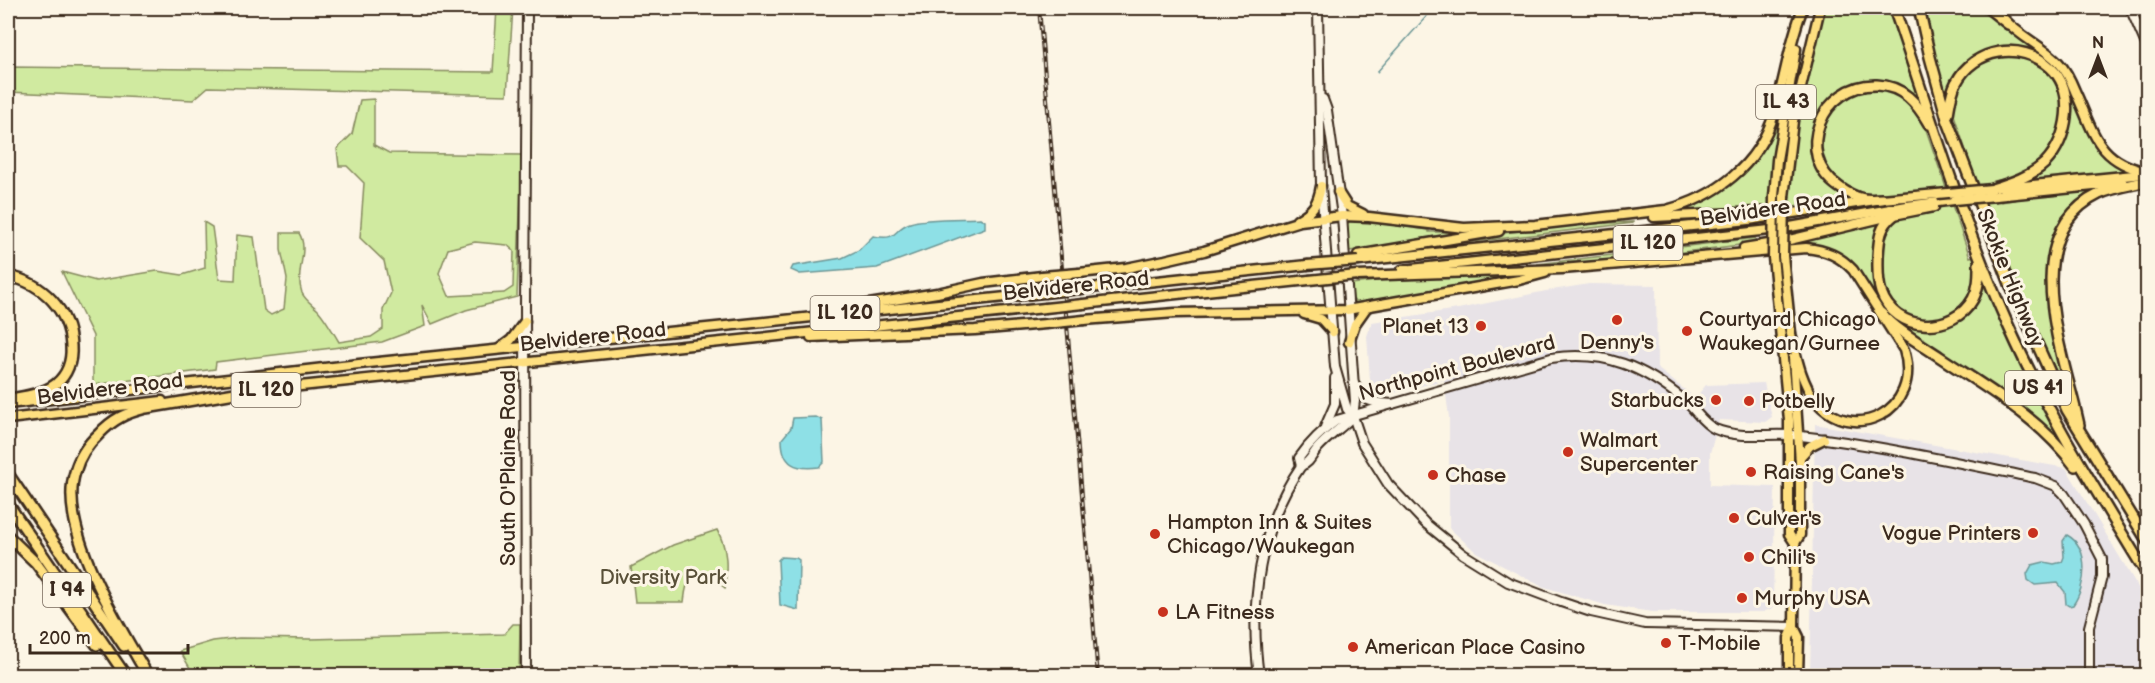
<svg xmlns="http://www.w3.org/2000/svg" width="2155" height="683" viewBox="0 0 2155 683" font-family="'Balsamiq Sans',sans-serif">
	<style>
		.built { fill: #e8e3e7 }
		.green { fill: #d0eaa0; stroke: #868a5f; stroke-width: 1.5; fill-rule: evenodd }
		.water { fill: #8ee0e6; stroke: #6d9796; stroke-width: 1.5 }
		.lines { fill: none; stroke-linecap: round; stroke-linejoin: round }
		.stream { stroke: #6d9796; stroke-width: 1.5 }
		.secondary-casing { stroke: #3b2a1e; stroke-width: 12 }
		.primary-casing { stroke: #3b2a1e; stroke-width: 13 }
		.highway-casing { stroke: #3b2a1e; stroke-width: 14 }
		.secondary { stroke: #fcf5e5; stroke-width: 8 }
		.primary { stroke: #fedf80; stroke-width: 8 }
		.highway { stroke: #fedf80; stroke-width: 9 }
		.rail-casing { stroke: #3b2a1e; stroke-width: 4 }
		.rail { stroke: #fcf5e5; stroke-width: 1.5; stroke-dasharray: 4.5; stroke-linecap: butt }
		.primary-bridge-casing { stroke: #3b2a1e; stroke-width: 13; stroke-linecap: butt }
		.primary-bridge { stroke: #fedf80; stroke-width: 8 }
		.poi-dot { fill: #c8321e; stroke: #fcf5e5; stroke-width: 2 }
		.labels { text-anchor: middle; dominant-baseline: central; stroke-width: 6; stroke-linejoin: round; paint-order: stroke }
		.shield { fill: #fcf5e5; stroke: #75675a; stroke-width: 1.5 }
		.shield-label { font-size: 20px; font-weight: bold; fill: #3b2a1e }
		.street-label { font-size: 21px; fill: #3b2a1e; stroke: #fcf5e5 }
		.poi-label { font-size: 21px; fill: #3b2a1e; stroke: #fcf5e5; text-anchor: start }
		.park-label { font-size: 21px; fill: #595038; stroke: #fcf5e5 }
	</style>
	<rect width="100%" height="100%" fill="#fcf5e5"/>
	<filter id="ink" filterUnits="userSpaceOnUse"><feTurbulence type="fractalNoise" baseFrequency=".0167" numOctaves="2"/><feDisplacementMap in="SourceGraphic" scale="12" xChannelSelector="R" yChannelSelector="G"/><feConvolveMatrix kernelMatrix="1 2 1 2 8 2 1 2 1" color-interpolation-filters="sRGB"/></filter>
	<g filter="url(#ink)">
		<g class="built">
			<polygon points="1589,284 1656,285 1657,368 1695,398 1706,385 1764,383 1772,417 1765,422 1719,420 1710,453 1710,485 1775,487 1773,608 1763,612 1652,612 1605,605 1541,586 1476,552 1449,528 1449,417 1444,380 1386,395 1375,394 1370,380 1367,336 1372,322 1458,309 1546,291"/>
			<polygon points="1815,424 2066,468 2147,602 2147,675 1810,676"/>
		</g>
		<g class="green">
			<polygon points="497,8 513,8 507,95 208,87 193,100 8,92 8,67 493,72"/>
			<path d="M1825 8H1887L1928 121 1909 94C1897 92 1864 83 1854 85 1821 91 1804 134 1815 163 1820 179 1834 187 1844 198L1793 206 1669 213 1743 171 1783 93 1769 194 1790 192 1798 120Z"/>
			<polygon points="1922,8 1983,8 2049,58 2064,75 2098,149 2104,157 2123,170 2093,176 2013,185 2024,179 2059,146 2065,88 2038,56 1981,54 1947,99 1938,77"/>
			<path d="M1997 54C2007 55 2021 53 2029 57 2080 82 2068 148 2024 173 2015 178 2004 179 1994 181L2001 202 2066 192 2103 189C2014 227 2055 332 2071 402L2069 403 2034 332 1989 220 1953 112 1954 95 1969 68Z"/>
			<polygon points="1885,88 1905,98 1922,118 1970,257 1973,256 1975,263 1975,286 1965,306 1947,319 1919,322 1894,308 1883,286 1881,238 1895,218 1938,211 1931,190 1872,197 1854,193 1829,175 1818,148 1827,111 1855,90"/>
			<path d="M374 99V145L389 153 522 155 517 297 466 310 432 324 422 305 425 326 382 342 216 362 215 369 93 385V336L62 272 96 281 157 271 182 275 205 268 204 222 212 227 219 279 235 280 237 235 254 237 264 310 271 315 284 309 287 279 281 250V233H299C310 251 294 270 302 293 305 300 313 305 318 310 326 319 333 332 339 342L371 337 383 329V310L391 293 384 261 360 238 364 183 347 166H339L337 149 352 134 360 100ZM475 242 507 245 514 251 513 287 504 293 449 296 439 273 448 249Z"/>
			<polygon points="1348,219 1429,230 1429,232 1455,232 1454,234 1391,246 1349,251 1347,225 1349,222"/>
			<polygon points="1883,219 1875,281 1903,323 1913,327 1925,328 1950,323 1984,282 2018,361 2064,448 1889,318 1844,257 1790,246 1790,243"/>
			<path d="M1633 222V223L1421 248C1490 233 1562 224 1633 222Z"/>
			<polygon points="1755,238 1756,243 1619,260 1537,264"/>
			<polygon points="1527,273 1356,307 1355,302 1353,299 1351,284 1394,279"/>
			<path d="M717 530C728 549 727 567 725 588 717 581 697 570 689 582 685 587 685 596 684 602H635L631 567 673 545Z"/>
			<polygon points="513,624 520,624 519,675 194,675 180,651 213,641 239,638 311,639 504,634"/>
		</g>
		<g class="water">
			<path d="M980 218 985 221V228L877 268 800 274 791 270 793 266 842 258 859 250 873 236C900 241 891 230 910 223 924 218 964 219 980 218Z"/>
			<path d="M793 418 816 417 822 420 824 462 819 467C796 470 782 465 782 439L791 428Z"/>
			<path d="M2067 535C2091 548 2086 587 2073 605L2069 606 2066 604 2065 592 2058 583 2035 585 2028 580 2027 574 2032 565 2044 562 2054 564 2062 562 2064 557 2063 541Z"/>
			<polygon points="781,557 796,558 799,560 798,610 780,605 778,560"/>
		</g>
		<g class="lines">
			<g class="stream">
				<polyline points="1377,72 1434,8"/>
				<polyline points="8,192 13,196"/>
			</g>
			<defs>
				<g id="secondary">
					<polyline points="1318,8 1321,186 1335,367 1347,409 1353,416 1362,443 1388,484 1425,523 1463,554 1508,582 1561,602 1591,612 1645,624 1794,627"/>
					<polyline points="2130,8 2148,49"/>
					<polyline points="1323,99 1327,110 1342,216 1355,401 1353,416"/>
					<path d="M1355 385C1364 403 1372 402 1392 404"/>
					<polyline points="1325,427 1335,404 1335,378"/>
					<path d="M1301 466 1299 458C1311 441 1321 432 1337 420L1551 358C1606 350 1644 367 1685 401 1695 409 1703 424 1715 429 1741 440 1774 432 1801 436 1880 445 1958 463 2035 478L2056 486 2064 494 2084 524 2102 559V577L2089 627V676"/>
					<polyline points="526,676 525,305 527,8"/>
					<path d="M1259 676C1249 603 1259 527 1301 466 1310 463 1312 455 1317 449 1328 436 1342 428 1353 416"/>
				</g>
				<g id="primary">
					<path d="M2004 19C2020 37 2043 46 2059 63 2066 70 2071 81 2075 91 2094 132 2097 162 2148 172"/>
					<polyline points="2002,188 2144,174"/>
					<polyline points="1338,192 1347,206 1363,214"/>
					<polyline points="1996,196 2123,183"/>
					<polyline points="1774,197 1777,160 1796,49"/>
					<polyline points="1784,197 1793,121 1820,8"/>
					<polyline points="1654,217 1779,211"/>
					<path d="M1297 220C1313 211 1318 204 1321 186"/>
					<polyline points="1744,248 1781,242 1894,215 1934,207"/>
					<polyline points="1358,255 1499,231"/>
					<polyline points="1783,256 1791,333"/>
					<polyline points="1773,257 1789,420 1789,534 1795,543"/>
					<polyline points="1359,261 1749,220 1882,199 1937,194"/>
					<polyline points="1402,270 1779,229 1907,206 1954,200"/>
					<path d="M1079 273 1126 268 1165 260 1204 251 1300 221 1342 216 1369 217 1464 228 1535 225 1666 210C1716 197 1758 166 1774 114 1785 79 1789 42 1803 8"/>
					<path d="M1357 276 1562 269 1806 248C1826 250 1840 256 1853 270L1904 350C1923 411 1852 446 1815 400 1800 380 1796 353 1790 330"/>
					<polyline points="1081,289 1307,265"/>
					<polyline points="1083,304 1309,280"/>
					<polyline points="838,309 937,293 983,283 1042,276"/>
					<polyline points="1304,314 1321,319 1333,332"/>
					<polyline points="1084,320 1175,313 1347,310 1519,280 1545,273"/>
					<polyline points="811,337 975,330 1046,324"/>
					<polyline points="1349,342 1355,324 1367,307"/>
					<polyline points="499,349 511,340 525,321"/>
					<polyline points="1793,358 1800,462 1800,535 1795,543 1794,627 1799,637 1798,676"/>
					<polyline points="234,393 1045,308"/>
					<polyline points="8,404 359,364 1044,293"/>
					<polyline points="8,419 162,401"/>
					<polyline points="1800,457 1810,446 1824,439"/>
					<polyline points="1789,676 1789,638 1794,627"/>
				</g>
				<g id="highway">
					<path d="M1894 8C1930 114 1962 223 2008 325 2047 413 2098 494 2148 576"/>
					<polyline points="1919,8 1930,57 1947,119 2012,289 2067,410 2148,542"/>
					<polyline points="1988,8 2008,24"/>
					<path d="M1948 114C1950 103 1951 92 1956 83 1974 48 2021 41 2050 67 2077 91 2068 140 2045 163 2030 177 2011 183 1992 189"/>
					<path d="M1882 199C1876 199 1870 200 1864 199 1854 197 1847 193 1839 187 1792 155 1822 83 1877 85 1903 86 1917 103 1929 124"/>
					<path d="M1894 215C1880 226 1879 238 1878 256 1878 268 1877 280 1881 292 1895 333 1953 335 1973 299 1979 288 1979 276 1979 263"/>
					<path d="M8 276C43 283 69 310 71 346 72 361 68 374 56 384 43 394 24 397 8 399"/>
					<path d="M1881 313C1898 331 1919 343 1940 357 1988 389 2040 418 2075 466"/>
					<path d="M2079 425C2065 358 2014 235 2099 194 2114 187 2132 185 2148 181"/>
					<polyline points="8,474 124,646"/>
					<polyline points="8,504 126,676"/>
					<polyline points="8,536 36,563 97,645"/>
					<path d="M148 676C120 627 57 529 75 472 79 457 88 444 99 434 113 419 126 413 146 408L241 392"/>
				</g>
			</defs>
			<use href="#secondary" class="secondary-casing"/>
			<use href="#primary" class="primary-casing"/>
			<use href="#highway" class="highway-casing"/>
			<use href="#secondary" class="secondary"/>
			<use href="#primary" class="primary"/>
			<use href="#highway" class="highway"/>
			<defs>
				<polyline id="rail" points="1039,8 1098,676"/>
			</defs>
			<use href="#rail" class="rail-casing"/>
			<use href="#rail" class="rail"/>
			<defs>
				<g id="primary-bridge">
					<polyline points="1937,194 1992,189"/>
					<polyline points="1954,200 1996,196"/>
					<polyline points="1783,256 1784,197"/>
					<polyline points="1773,257 1774,197"/>
					<polyline points="1307,265 1359,261"/>
					<polyline points="1042,276 1079,273"/>
					<polyline points="1309,280 1357,275"/>
					<polyline points="1044,293 1081,289"/>
					<polyline points="1045,308 1083,304"/>
					<polyline points="1046,324 1084,320"/>
				</g>
			</defs>
			<use href="#primary-bridge" class="primary-bridge-casing"/>
			<use href="#primary-bridge" class="primary-bridge"/>
		</g>
	</g>
	<g class="poi-dot">
		<circle cx="1617" cy="320" r="6"/>
		<circle cx="1481" cy="326" r="6"/>
		<circle cx="1687" cy="331" r="6"/>
		<circle cx="1716" cy="400" r="6"/>
		<circle cx="1749" cy="401" r="6"/>
		<circle cx="1568" cy="452" r="6"/>
		<circle cx="1751" cy="472" r="6"/>
		<circle cx="1433" cy="475" r="6"/>
		<circle cx="1734" cy="518" r="6"/>
		<circle cx="2033" cy="533" r="6"/>
		<circle cx="1155" cy="534" r="6"/>
		<circle cx="1749" cy="557" r="6"/>
		<circle cx="1742" cy="598" r="6"/>
		<circle cx="1163" cy="612" r="6"/>
		<circle cx="1666" cy="643" r="6"/>
		<circle cx="1353" cy="647" r="6"/>
	</g>
	<g class="labels">
		<g class="shield">
			<rect x="1756" y="85" width="60" height="34" rx="4.5"/>
			<rect x="1613.5" y="226" width="69" height="34" rx="4.5"/>
			<rect x="810.5" y="296" width="69" height="34" rx="4.5"/>
			<rect x="2005" y="371" width="66" height="34" rx="4.5"/>
			<rect x="231.5" y="373" width="69" height="34" rx="4.5"/>
			<rect x="43" y="573" width="48" height="34" rx="4.5"/>
		</g>
		<g class="shield-label">
			<text x="1786" y="102">IL 43</text>
			<text x="1648" y="243">IL 120</text>
			<text x="845" y="313">IL 120</text>
			<text x="2038" y="388">US 41</text>
			<text x="266" y="390">IL 120</text>
			<text x="67" y="590">I 94</text>
		</g>
		<g class="street-label">
			<text transform="translate(1773 209) rotate(-8)">Belvidere Road</text>
			<text transform="translate(2010 278) rotate(68)">Skokie Highway</text>
			<text transform="translate(1076 286) rotate(-6)">Belvidere Road</text>
			<text transform="translate(593 337) rotate(-6)">Belvidere Road</text>
			<text transform="translate(1457 368) rotate(-15)">Northpoint Boulevard</text>
			<text transform="translate(110 389) rotate(-7)">Belvidere Road</text>
			<text transform="translate(508 468) rotate(-90)">South O'Plaine Road</text>
		</g>
		<g class="poi-label">
			<text x="1699" y="319">Courtyard Chicago<tspan x="1699" dy="24">Waukegan/Gurnee</tspan></text>
			<text x="1469" y="326" text-anchor="end">Planet 13</text>
			<text x="1617" y="342" text-anchor="middle">Denny's</text>
			<text x="1704" y="400" text-anchor="end">Starbucks</text>
			<text x="1761" y="401">Potbelly</text>
			<text x="1580" y="440">Walmart<tspan x="1580" dy="24">Supercenter</tspan></text>
			<text x="1763" y="472">Raising Cane's</text>
			<text x="1445" y="475">Chase</text>
			<text x="1746" y="518">Culver's</text>
			<text x="1167" y="522">Hampton Inn &amp; Suites<tspan x="1167" dy="24">Chicago/Waukegan</tspan></text>
			<text x="2021" y="533" text-anchor="end">Vogue Printers</text>
			<text x="1761" y="557">Chili's</text>
			<text x="1754" y="598">Murphy USA</text>
			<text x="1175" y="612">LA Fitness</text>
			<text x="1678" y="643">T-Mobile</text>
			<text x="1365" y="647">American Place Casino</text>
		</g>
		<g class="park-label">
			<text x="663" y="577">Diversity Park</text>
		</g>
	</g>
	<rect width="2155" height="683" fill="none" stroke="#fcf5e5" stroke-width="30"/>
	<rect x="15" y="15" width="2125" height="653" fill="none" stroke="#3b2a1e" stroke-width="2" filter="url(#ink)"/>
	<g transform="translate(2098 57)" stroke="#fcf5e5" stroke-width="4.5" paint-order="stroke">
	<path d="M0-4.5L10 22L0 15L-10 22Z" fill="#3b2a1e"/>
	<text y="-9" font-size="16" font-weight="bold" text-anchor="middle" fill="#3b2a1e">N</text>
	</g>
	<path d="M30 644v9h158v-9" fill="none" stroke="#3b2a1e" stroke-width="3"/>
	<text x="39" y="644" font-size="18" fill="#3b2a1e" stroke="#fcf5e5" stroke-width="4.5" paint-order="stroke">200 m</text>
</svg>
